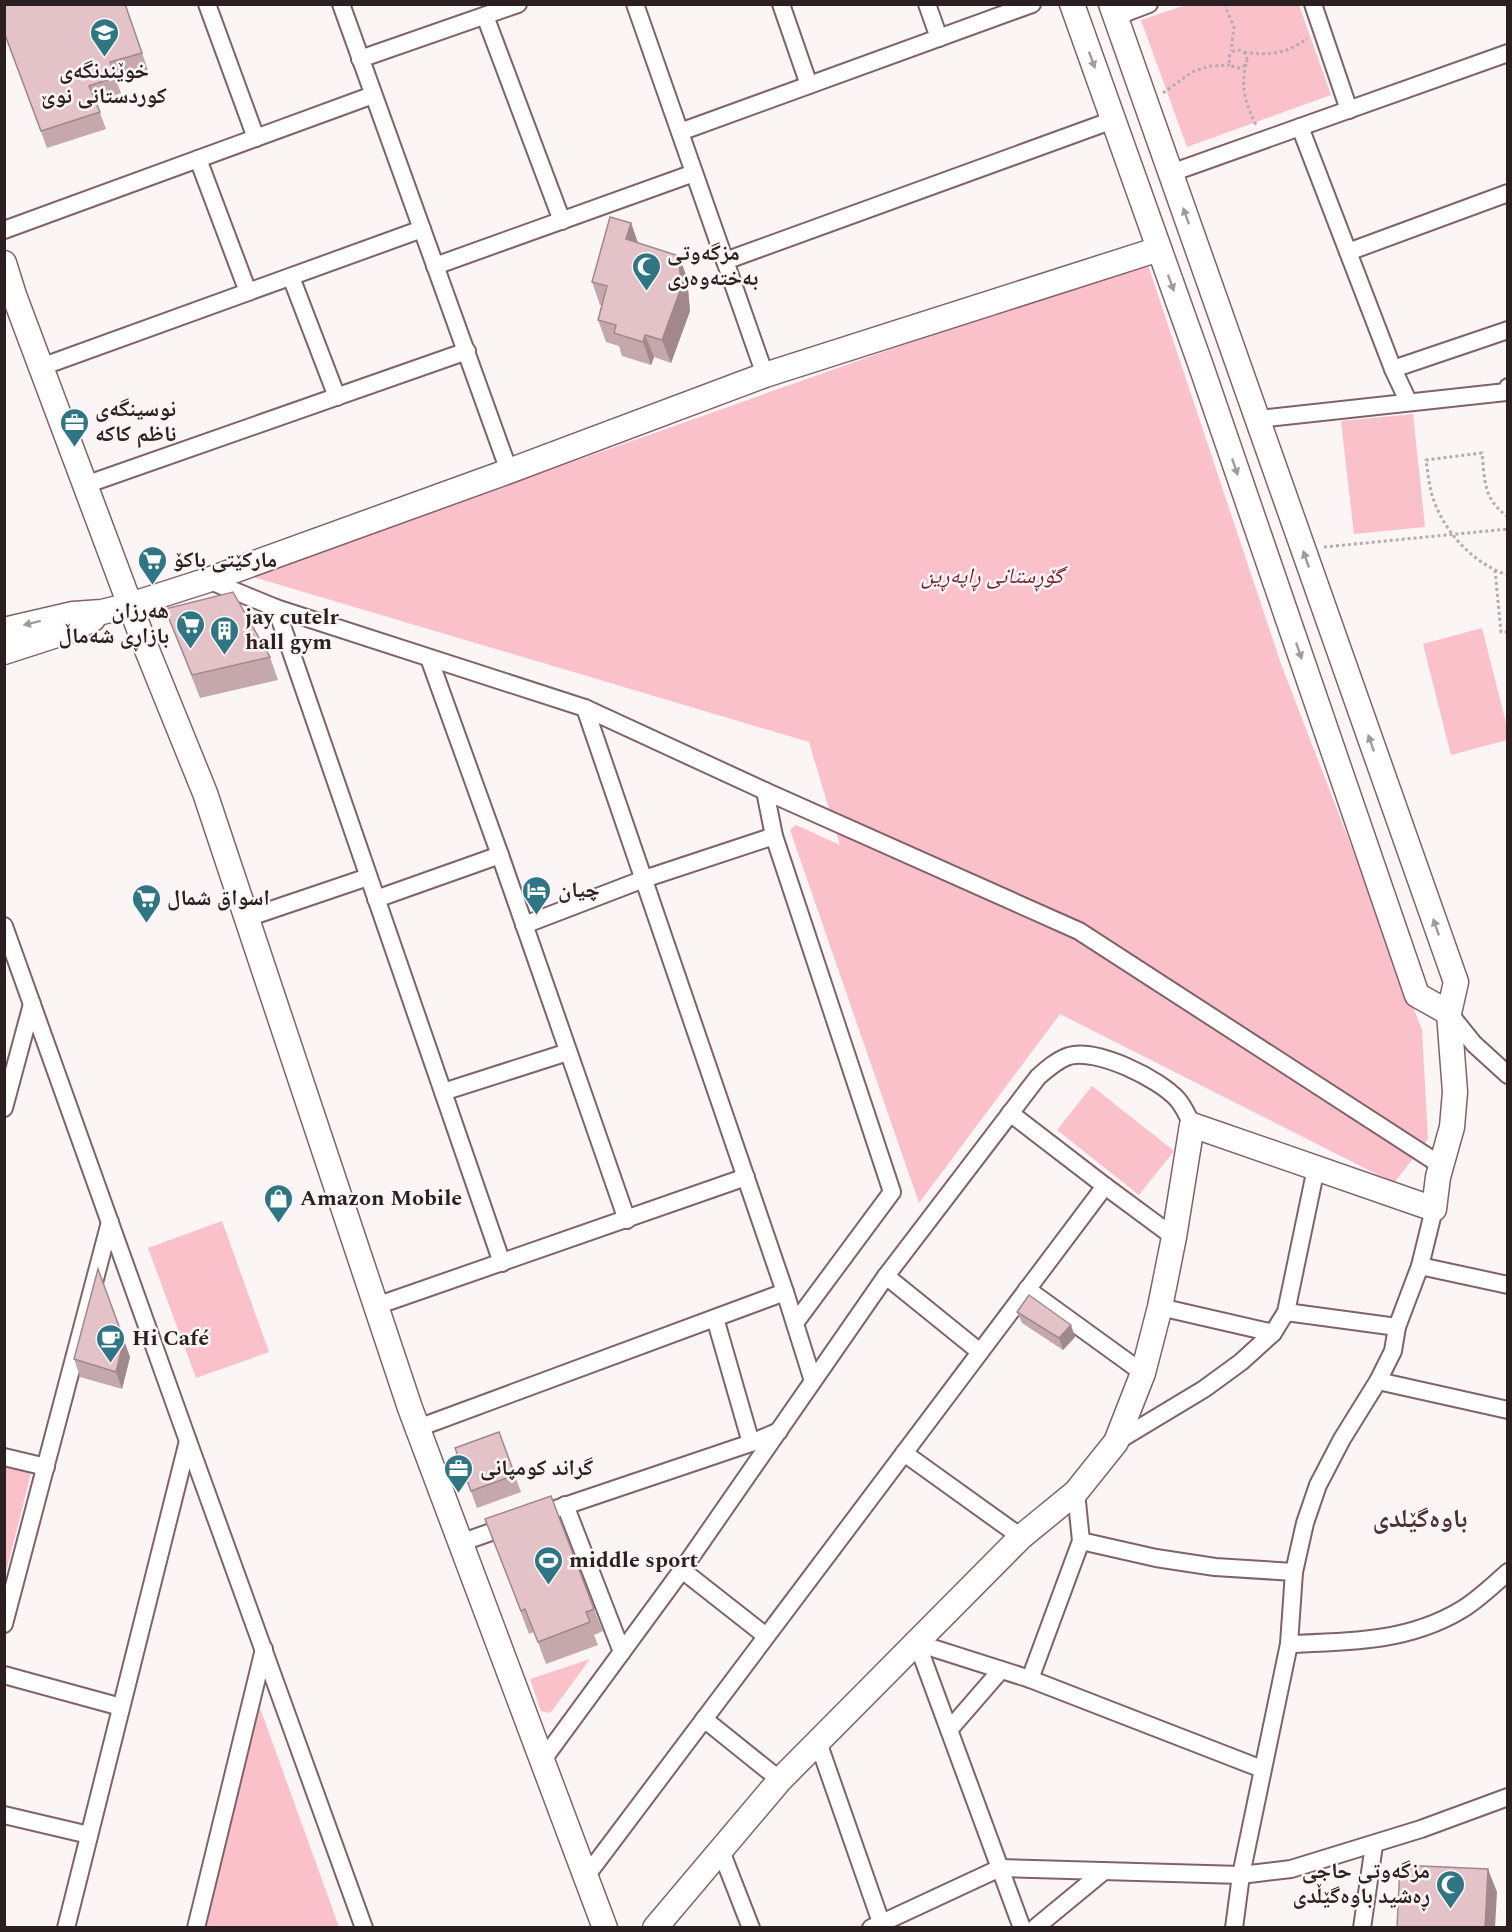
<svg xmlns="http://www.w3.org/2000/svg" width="1512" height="1932" viewBox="0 0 1512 1932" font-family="Spectral,'Noto Naskh Arabic',serif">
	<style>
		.green { fill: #fac1cb }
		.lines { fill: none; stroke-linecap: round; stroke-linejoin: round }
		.street-casing { stroke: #806368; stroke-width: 20 }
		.secondary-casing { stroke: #806368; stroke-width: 27 }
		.path { stroke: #b5acad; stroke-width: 3; stroke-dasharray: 3 3; stroke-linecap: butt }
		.street { stroke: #fff; stroke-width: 16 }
		.secondary { stroke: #fff; stroke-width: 24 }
		.wall { fill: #c4a8ac }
		.shaded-wall { fill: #a0888c }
		.building { fill: #e4c3c8; stroke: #a0888c; stroke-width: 1.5 }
		.oneway { fill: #a09a9b }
		.labels { text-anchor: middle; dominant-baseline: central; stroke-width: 5; stroke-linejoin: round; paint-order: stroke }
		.poi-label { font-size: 22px; font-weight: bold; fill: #2b1f21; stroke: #fcf5f6; text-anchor: start }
		.park-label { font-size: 22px; font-style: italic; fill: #731e38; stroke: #fcf5f6 }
		.quarter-label { font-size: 26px; font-weight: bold; fill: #4a3136; stroke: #fcf5f6 }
	</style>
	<rect width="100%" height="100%" fill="#fcf5f6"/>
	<g class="green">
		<polygon points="1186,5 1299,5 1331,95 1187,147 1141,20"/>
		<polygon points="1146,259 1281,664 1422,1030 1428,1139 1394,1183 1060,1014 919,1203 790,830 796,825 840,845 809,742 250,576"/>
		<polygon points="1413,414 1425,527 1354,534 1341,421"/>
		<polygon points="1482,628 1507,727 1507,740 1451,755 1423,644"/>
		<polygon points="1092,1086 1174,1151 1139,1195 1057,1130"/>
		<polygon points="222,1221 269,1352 196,1378 148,1248"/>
		<polygon points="5,1466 31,1473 5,1576 4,1466"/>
		<polygon points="590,1659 552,1711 548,1713 541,1711 530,1679"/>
		<polygon points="260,1708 339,1927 205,1927"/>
	</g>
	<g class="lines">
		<defs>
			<g id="street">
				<polyline points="207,4 256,138"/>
				<polyline points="341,4 509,471"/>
				<polyline points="635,4 765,375"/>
				<polyline points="781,4 809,85"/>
				<polyline points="927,4 939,38"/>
				<polyline points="1313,4 1349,110"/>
				<polyline points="485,16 562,221"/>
				<polyline points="1115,17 1149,4"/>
				<polyline points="360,59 518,4"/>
				<polyline points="1300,127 1393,369 1408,401"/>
				<polyline points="680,132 1032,4"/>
				<polyline points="198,159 248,292"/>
				<polyline points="1171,173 1508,53"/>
				<polyline points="4,230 373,95"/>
				<polyline points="1348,252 1508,193"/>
				<polyline points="725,261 1113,120"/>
				<polyline points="435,266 694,173"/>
				<polyline points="291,277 337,397"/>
				<polyline points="41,367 422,229"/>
				<polyline points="1393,369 1508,330"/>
				<polyline points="1258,419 1506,392 1508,387"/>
				<polyline points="85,485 467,351"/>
				<polyline points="208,580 276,608 585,708 765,791 1079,931 1442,1166"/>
				<polyline points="276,608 502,1263"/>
				<polyline points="429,658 500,855 627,1220"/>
				<polyline points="585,708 785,1292 813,1381"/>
				<polyline points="765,791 774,836 892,1192 795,1323"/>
				<polyline points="376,899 500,855"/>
				<polyline points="247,918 368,877"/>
				<polyline points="524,925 644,879 774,836"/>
				<polyline points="4,926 188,1441 364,1928"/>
				<polyline points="1449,1013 1474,1044 1508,1075"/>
				<polyline points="443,1092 568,1052"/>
				<polyline points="4,1108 32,1004"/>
				<polyline points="1010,1113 1105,1186 1174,1237"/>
				<polyline points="1420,1266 1508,1285"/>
				<polyline points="886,1276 980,1352"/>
				<polyline points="1027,1289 1143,1373"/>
				<polyline points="376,1306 746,1177"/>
				<polyline points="1160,1307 1273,1333"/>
				<polyline points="1286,1312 1397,1327"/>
				<polyline points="715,1318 751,1443"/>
				<polyline points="1378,1381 1508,1410"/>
				<polyline points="418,1428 785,1292"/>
				<polyline points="1116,1442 1204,1389 1241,1362 1273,1333 1286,1312 1316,1168"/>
				<polyline points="904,1453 1021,1537"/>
				<polyline points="4,1457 46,1467"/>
				<polyline points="565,1505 622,1652"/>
				<polyline points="535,1516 751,1443 779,1431"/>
				<polyline points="1081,1541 1156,1558 1215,1567 1294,1572"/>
				<polyline points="460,1543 511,1525"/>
				<polyline points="682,1570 766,1636"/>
				<polyline points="4,1624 110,1222"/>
				<polyline points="917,1643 1030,1679 1262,1769"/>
				<polyline points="917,1643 1022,1928"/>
				<path d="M1289 1644C1348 1642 1408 1642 1461 1610 1478 1600 1493 1585 1508 1572"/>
				<polyline points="4,1675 121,1707"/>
				<polyline points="1030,1679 1081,1541 1076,1492"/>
				<polyline points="704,1719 780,1780"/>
				<polyline points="949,1730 1001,1670"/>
				<polyline points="818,1742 883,1928"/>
				<path d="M542 1761 682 1570 886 1276 1038 1077C1047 1069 1057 1060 1069 1056 1097 1048 1160 1079 1178 1100 1184 1107 1188 1116 1192 1125"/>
				<polyline points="4,1815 89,1835"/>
				<polyline points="721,1851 751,1928"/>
				<polyline points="587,1875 1105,1186"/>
				<polyline points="66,1928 188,1441"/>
				<polyline points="196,1928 264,1649"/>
				<polyline points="871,1928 1000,1868 1241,1875 1291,1869 1421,1829 1508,1797"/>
				<polyline points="1035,1928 1104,1871"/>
				<polyline points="1234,1928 1241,1875 1289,1644 1294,1572 1305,1523 1318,1485 1342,1439 1378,1381 1393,1351 1397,1327 1420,1266 1434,1209"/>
				<polyline points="1362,1928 1374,1845"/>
			</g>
			<g id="secondary">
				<polyline points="1072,4 1201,366 1417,995 1449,1013"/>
				<polyline points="4,263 14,295 145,645 205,793 410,1408 605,1928"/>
				<polyline points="4,630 73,614 102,612 130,605 208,580 509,471 765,375 1159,249"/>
				<polyline points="4,652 69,631 93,619"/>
				<polyline points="655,1928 780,1780 1021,1537 1076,1492 1116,1442 1143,1373 1160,1307 1174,1237 1192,1125 1434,1209 1438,1177 1452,1127 1455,1092 1449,1013 1456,982 1111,4"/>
			</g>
		</defs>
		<use href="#street" class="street-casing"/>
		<use href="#secondary" class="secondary-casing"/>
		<g class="path">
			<polyline points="1224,4 1234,27 1231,51"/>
			<circle cx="1238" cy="59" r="9"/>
			<path d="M1244 52C1268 56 1288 54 1307 38"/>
			<path d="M1246 64C1240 88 1246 104 1256 125"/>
			<polyline points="1163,93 1192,72 1210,66 1231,65"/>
			<path d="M1508 517C1483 499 1485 481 1482 453L1426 460C1428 473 1429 488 1434 501 1446 534 1474 564 1508 575"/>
			<polyline points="1324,547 1508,529"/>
			<polyline points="1495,570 1501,632 1508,632"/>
		</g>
		<use href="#street" class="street"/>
		<use href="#secondary" class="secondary"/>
	</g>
	<g class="wall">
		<polygon points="125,4 148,70 116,79 121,93 96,102 106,129 47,148 4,32"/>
		<polygon points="631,223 638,243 679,256 687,278 690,311 671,363 654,357 651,365 622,356 619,346 606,342 598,320 602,305 600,305 592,282"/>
		<polygon points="165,609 270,657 278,680 200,698"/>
		<polygon points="1017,1312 1075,1337 1063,1350 1022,1323"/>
		<polygon points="130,1357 122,1389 80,1377 74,1359"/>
		<polygon points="499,1432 521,1492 477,1508 455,1448"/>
		<polygon points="494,1542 594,1609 603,1631 594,1635 598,1645 546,1664 534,1632 529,1634"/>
	</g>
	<g class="shaded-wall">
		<polygon points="631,223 639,246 626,239"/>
		<polygon points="679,256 687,278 690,311 671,363 662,340"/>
		<polygon points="645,335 654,357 651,365 643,342"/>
		<polygon points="1071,1325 1075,1337 1063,1350 1059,1338"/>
		<polygon points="124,1340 130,1357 122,1389 116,1372"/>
		<polygon points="1488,1869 1497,1892 1495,1928 1485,1928"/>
	</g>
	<g class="building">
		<polygon points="4,4 125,4 142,53 110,62 115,77 89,86 100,112 41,131 4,32"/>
		<polygon points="610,217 631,223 626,239 679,256 681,288 662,340 645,335 643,342 614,333 616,325 598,320 607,286 592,282"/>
		<polygon points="233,592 270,657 192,675 165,609"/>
		<polygon points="98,1269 124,1340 116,1372 74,1359"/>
		<polygon points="1029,1295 1071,1325 1059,1338 1017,1312"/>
		<polygon points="499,1432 515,1475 471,1491 455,1448"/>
		<polygon points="551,1496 594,1609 586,1612 590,1622 538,1642 525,1609 521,1611 485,1519"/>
		<polygon points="1400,1865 1488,1869 1485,1928 1397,1928"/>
	</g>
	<defs><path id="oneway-solid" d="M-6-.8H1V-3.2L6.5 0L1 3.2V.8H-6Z" transform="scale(1.5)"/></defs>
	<g class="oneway">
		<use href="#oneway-solid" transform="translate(1092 60) rotate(70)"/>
		<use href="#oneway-solid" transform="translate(1186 216) rotate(-110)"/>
		<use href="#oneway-solid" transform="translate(1171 283) rotate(70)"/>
		<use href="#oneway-solid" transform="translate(1235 467) rotate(71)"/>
		<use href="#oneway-solid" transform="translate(1306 559) rotate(-109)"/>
		<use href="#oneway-solid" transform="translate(32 623) rotate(166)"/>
		<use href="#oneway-solid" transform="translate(1299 651) rotate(71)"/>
		<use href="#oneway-solid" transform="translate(1371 743) rotate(-109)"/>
		<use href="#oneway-solid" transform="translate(1436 927) rotate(-109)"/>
	</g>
	<defs>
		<symbol id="school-pin" viewBox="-11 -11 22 30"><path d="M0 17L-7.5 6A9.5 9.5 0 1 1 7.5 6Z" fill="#2f7583" stroke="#fcf5f6"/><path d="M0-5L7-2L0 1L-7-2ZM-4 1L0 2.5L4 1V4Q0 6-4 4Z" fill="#fff"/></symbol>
		<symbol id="mosque-pin" viewBox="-11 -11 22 30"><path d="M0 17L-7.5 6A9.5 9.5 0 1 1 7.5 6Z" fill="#2f7583" stroke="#fcf5f6"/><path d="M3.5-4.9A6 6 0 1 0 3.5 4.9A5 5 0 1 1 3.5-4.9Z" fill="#fff"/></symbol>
		<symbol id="office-pin" viewBox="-11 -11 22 30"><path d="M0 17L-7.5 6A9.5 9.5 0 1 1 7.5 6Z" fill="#2f7583" stroke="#fcf5f6"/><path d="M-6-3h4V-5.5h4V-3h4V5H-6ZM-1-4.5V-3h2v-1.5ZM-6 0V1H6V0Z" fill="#fff"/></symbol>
		<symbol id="supermarket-pin" viewBox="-11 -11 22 30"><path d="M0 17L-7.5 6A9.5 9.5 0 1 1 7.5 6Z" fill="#2f7583" stroke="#fcf5f6"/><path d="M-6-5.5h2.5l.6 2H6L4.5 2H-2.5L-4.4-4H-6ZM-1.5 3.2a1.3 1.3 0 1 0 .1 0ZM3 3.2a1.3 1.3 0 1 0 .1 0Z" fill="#fff"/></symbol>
		<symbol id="building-pin" viewBox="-11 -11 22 30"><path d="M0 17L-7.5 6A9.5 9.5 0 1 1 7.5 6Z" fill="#2f7583" stroke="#fcf5f6"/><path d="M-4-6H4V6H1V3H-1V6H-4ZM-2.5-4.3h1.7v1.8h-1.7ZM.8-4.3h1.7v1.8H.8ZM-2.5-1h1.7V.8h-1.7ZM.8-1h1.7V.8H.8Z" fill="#fff"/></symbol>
		<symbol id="hotel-pin" viewBox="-11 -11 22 30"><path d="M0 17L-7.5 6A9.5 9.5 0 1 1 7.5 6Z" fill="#2f7583" stroke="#fcf5f6"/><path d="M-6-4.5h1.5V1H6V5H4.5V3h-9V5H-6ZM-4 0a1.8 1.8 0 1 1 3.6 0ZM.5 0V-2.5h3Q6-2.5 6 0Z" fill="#fff"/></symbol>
		<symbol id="shop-pin" viewBox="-11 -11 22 30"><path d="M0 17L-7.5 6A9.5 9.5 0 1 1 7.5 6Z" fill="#2f7583" stroke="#fcf5f6"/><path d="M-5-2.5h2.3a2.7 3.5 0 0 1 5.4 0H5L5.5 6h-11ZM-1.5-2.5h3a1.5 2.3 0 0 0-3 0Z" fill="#fff"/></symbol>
		<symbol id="cafe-pin" viewBox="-11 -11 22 30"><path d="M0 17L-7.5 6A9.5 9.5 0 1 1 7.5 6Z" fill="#2f7583" stroke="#fcf5f6"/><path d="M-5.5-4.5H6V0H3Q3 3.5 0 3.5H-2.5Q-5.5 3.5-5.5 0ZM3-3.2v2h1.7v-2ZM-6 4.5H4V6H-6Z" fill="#fff"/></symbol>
		<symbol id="stadium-pin" viewBox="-11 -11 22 30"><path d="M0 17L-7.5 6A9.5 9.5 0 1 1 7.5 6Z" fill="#2f7583" stroke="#fcf5f6"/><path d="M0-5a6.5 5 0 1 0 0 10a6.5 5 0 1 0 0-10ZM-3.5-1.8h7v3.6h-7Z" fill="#fff"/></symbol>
	</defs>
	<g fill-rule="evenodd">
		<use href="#school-pin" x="88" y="16" width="33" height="45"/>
		<use href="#mosque-pin" x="630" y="250" width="33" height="45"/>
		<use href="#office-pin" x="58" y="406" width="33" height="45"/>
		<use href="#supermarket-pin" x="136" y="544" width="33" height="45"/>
		<use href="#supermarket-pin" x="174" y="608" width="33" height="45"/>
		<use href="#building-pin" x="208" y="614" width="33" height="45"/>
		<use href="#hotel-pin" x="520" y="874" width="33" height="45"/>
		<use href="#supermarket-pin" x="130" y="882" width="33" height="45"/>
		<use href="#shop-pin" x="262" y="1182" width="33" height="45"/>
		<use href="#cafe-pin" x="94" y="1322" width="33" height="45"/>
		<use href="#office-pin" x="442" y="1452" width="33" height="45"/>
		<use href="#stadium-pin" x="532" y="1544" width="33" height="45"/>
		<use href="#mosque-pin" x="1434" y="1868" width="33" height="45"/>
	</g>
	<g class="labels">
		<g class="poi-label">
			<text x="104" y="71" text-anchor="middle">خوێندنگەی<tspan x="104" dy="25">کوردستانی نوێ</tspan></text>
			<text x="667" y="253">مزگەوتی<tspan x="667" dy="25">بەختەوەری</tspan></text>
			<text x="95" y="409">نوسینگەی<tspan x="95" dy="25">ناظم کاکە</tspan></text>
			<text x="173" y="560">مارکێتی باکۆ</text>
			<text x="169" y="611" text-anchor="end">هەرزان<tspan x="169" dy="25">بازاڕی شەماڵ</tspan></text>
			<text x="245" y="617">jay cutelr<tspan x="245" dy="25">hall gym</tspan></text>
			<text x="558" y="890">چيان</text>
			<text x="167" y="898">اسواق شمال</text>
			<text x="300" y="1198">Amazon Mobile</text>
			<text x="132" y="1338">Hi Café</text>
			<text x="480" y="1468">گراند كومپانى</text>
			<text x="569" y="1560">middle sport</text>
			<text x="1430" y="1871" text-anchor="end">مزگەوتی حاجی<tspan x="1430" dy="25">ڕەشید باوەگێڵدی</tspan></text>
		</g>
		<g class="park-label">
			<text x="992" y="576">گۆڕستانی ڕاپەڕین</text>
		</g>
		<g class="quarter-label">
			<text x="1420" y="1519">باوەگێلدی</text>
		</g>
	</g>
	<rect width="1512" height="1932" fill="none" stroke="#2b1f21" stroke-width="12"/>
</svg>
